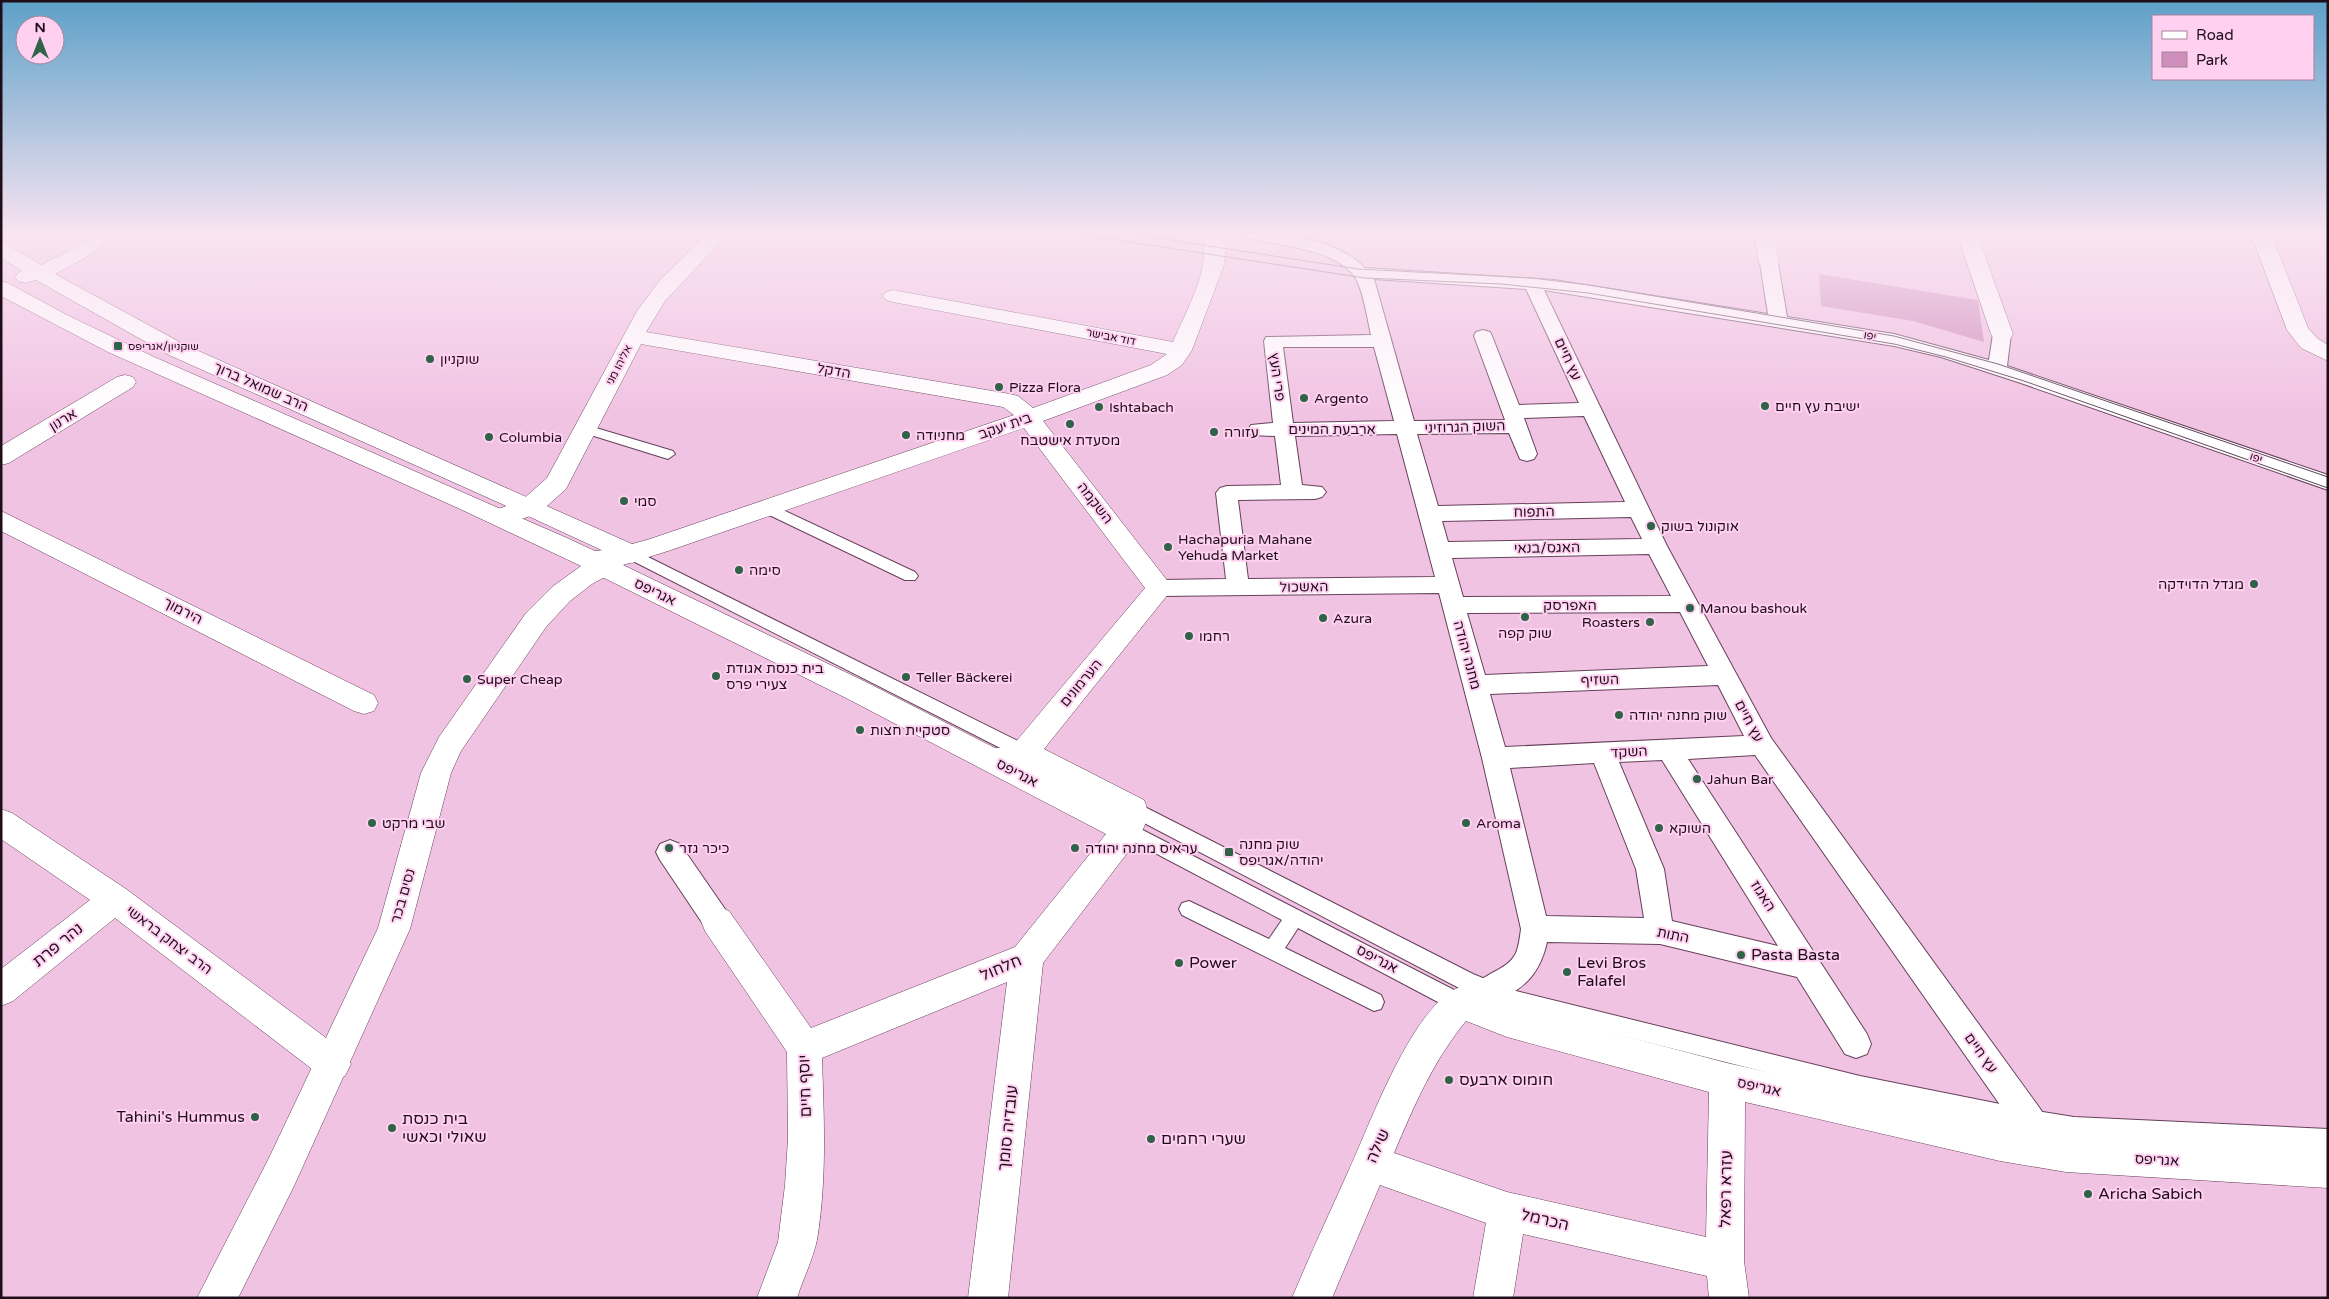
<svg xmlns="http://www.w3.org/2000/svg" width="2329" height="1299" viewBox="0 0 2329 1299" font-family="'Varela Round','Noto Sans Hebrew',sans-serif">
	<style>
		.green { fill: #cf8fbd }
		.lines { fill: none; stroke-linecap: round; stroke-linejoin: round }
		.service-casing { stroke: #66405b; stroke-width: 2 }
		.pedestrian-casing { stroke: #66405b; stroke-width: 2 }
		.minor-casing { stroke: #66405b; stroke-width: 1 }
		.tertiary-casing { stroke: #66405b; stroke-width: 1 }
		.service { fill: #fff; fill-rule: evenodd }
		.pedestrian { fill: #fff; fill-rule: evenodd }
		.minor { fill: #fff; fill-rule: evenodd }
		.tertiary { fill: #fff; fill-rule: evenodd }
		.tram { stroke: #5a4253; stroke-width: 1 }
		.poi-dot { fill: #2f6246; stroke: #ffd0f0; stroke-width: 2 }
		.labels { text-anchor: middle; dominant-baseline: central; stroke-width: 4; stroke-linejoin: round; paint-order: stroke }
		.far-street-label { font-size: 11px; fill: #1e0e1a; stroke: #ffd0f0 }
		.far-poi-label { font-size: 11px; fill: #1e0e1a; stroke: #ffd0f0; text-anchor: start }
		.poi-label { font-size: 14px; fill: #1e0e1a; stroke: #ffd0f0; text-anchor: start }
		.street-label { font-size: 14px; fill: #1e0e1a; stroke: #ffd0f0 }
		.near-street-label { font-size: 16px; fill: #1e0e1a; stroke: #ffd0f0 }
		.near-poi-label { font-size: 16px; fill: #1e0e1a; stroke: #ffd0f0; text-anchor: start }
	</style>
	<rect width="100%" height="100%" fill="#f1c3e3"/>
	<polygon class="green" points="1819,274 1978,300 1984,342 1913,321 1821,306"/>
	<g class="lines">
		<defs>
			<g id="service">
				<polygon points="586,425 673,451 675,454 668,459 581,432 579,429"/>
				<polygon points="768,503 915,572 918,576 915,580 905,580 763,512 761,508 763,504"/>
				<polygon points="632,549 1030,747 1033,752 1030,757 1024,759 1018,757 627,558 624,554 627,550"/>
				<polygon points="1133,801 1473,974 1512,990 1860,1076 2030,1110 2074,1117 2328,1129 2328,1151 2074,1139 2030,1132 1860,1096 1512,1008 1459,988 1127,814 1124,809 1127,804"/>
				<polygon points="1127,822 1460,993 1466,991 1473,993 1476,1000 1473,1007 1460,1012 1453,1010 1298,928 1285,948 1381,995 1384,1002 1381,1009 1374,1011 1182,915 1179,909 1182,903 1189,901 1269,939 1282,920 1121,835 1118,830 1121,825"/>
			</g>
			<g id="pedestrian">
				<path d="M1244 234C1284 232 1335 238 1365 268L1554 280 1768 314 1760 263 1763 259H1775L1778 263 1787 317 1894 334 1989 360 1993 334 1995 330 2002 328 2009 330 2011 334 2007 366 2328 475V490L2018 382 1941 357 1894 346 1544 290 1667 546 1771 738 2041 1110 2046 1121 2041 1132 2030 1137 2019 1132 1755 755 1688 759 1867 1034 1871 1044 1867 1054 1856 1058 1845 1054 1797 977 1660 944 1547 942C1539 978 1520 992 1487 1005L1477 1001 1472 991C1481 972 1507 972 1516 953 1519 946 1520 936 1521 929L1482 758 1439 593 1160 596 1152 594 1149 588 1152 582 1160 580 1226 579 1216 493 1220 488 1227 486 1281 485 1275 436 1251 435 1248 430 1251 425 1273 423 1264 341 1266 337 1371 335C1368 321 1363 291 1356 279 1339 249 1277 245 1247 238ZM1374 279 1526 289 1579 403 1519 405 1492 336 1490 332 1483 330 1476 332 1474 336 1505 420 1414 421ZM1283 347H1374L1394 421 1293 423ZM1584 416 1625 502 1438 506 1417 434 1509 433 1520 459 1527 461 1534 459 1537 454 1524 418ZM1397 434 1435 577 1248 579 1238 500 1315 499 1322 497 1326 492 1322 487 1302 485 1295 436ZM1631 517 1642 539 1448 542 1442 521ZM1649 554 1671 596 1463 597 1452 558ZM1680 612 1708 666 1485 675 1467 613ZM1718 685 1744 736 1505 747 1490 694ZM1662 760 1778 946 1672 921 1664 869 1619 762ZM1594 763 1636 869 1644 918 1546 916 1510 768Z"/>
				<polygon points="670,840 680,844 727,912 731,921 727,930 717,934 707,930 660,860 656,852 660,844"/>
			</g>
			<g id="minor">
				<path d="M707 234H728L665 301 646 332 1010 394 1018 396 1033 408 1151 365 1167 354 893 302 886 300 883 296 886 292 893 290 1173 342C1186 311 1212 267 1202 234H1222L1226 247 1224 265 1192 350 1182 365 1167 375 1043 421 1173 588 1044 749 1144 800C1151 815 1145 826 1138 839L1043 963 1008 1298H968L1007 982 822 1058C824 1119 827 1180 817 1240 813 1259 803 1279 797 1298H757L778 1242 785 1185 788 1139 787 1052 705 931 701 921 705 911 717 906 729 911 811 1028 1015 947 1106 834 848 699 594 573 591 568 581 565 577 559 581 553 618 548 650 539 1014 415 1003 407 641 344 566 489 539 513 501 526 492 523 488 517 492 511 521 501 547 478 637 311 661 279ZM1024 428 1145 588 1014 744 1006 748H995L868 683 623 565 668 551Z"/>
				<polygon points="1754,234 1774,234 1779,263 1776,267 1769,269 1762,267 1759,263"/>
				<polygon points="1957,234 1977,234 2013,334 2010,339 2002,340 1994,339 1991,334"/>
				<polygon points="2251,234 2271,234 2308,328 2317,338 2328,345 2328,361 2301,348 2287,330"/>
				<polygon points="125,375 133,377 136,382 133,387 9,463 1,465 1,446 117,377"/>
				<polygon points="1,511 374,695 378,703 374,711 364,714 354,711 1,531"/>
				<polygon points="1,809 12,813 126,889 345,1052 351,1064 345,1076 333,1081 321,1076 115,918 13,1001 1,1006 1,969 90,900 1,839"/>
				<path d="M1460 987 1507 1005 1727 1063 2000 1125 2066 1136 2328 1150V1188L2066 1172 2000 1161 1745 1102 1744 1261 1749 1298H1709L1707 1276 1523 1234 1513 1298H1473L1486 1223 1380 1185 1332 1298H1292C1310 1255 1329 1214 1348 1172 1369 1127 1412 1005 1460 987ZM1466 1021 1507 1037 1709 1092 1706 1237 1507 1192 1394 1153C1414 1106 1433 1061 1466 1021Z"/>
			</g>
			<g id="tertiary">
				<polygon points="94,234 116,234 85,258 55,274 185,345 641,548 645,554 641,560 632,563 623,560 502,504 169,355 36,280 25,283 18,281 15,277 18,273 22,271 1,258 1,243 8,245 41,265 71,250"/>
				<polygon points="1,281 8,283 65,314 154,357 567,538 612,559 616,566 612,573 592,584 570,601 546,627 461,751 451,773 410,929 294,1186 238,1298 197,1298 268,1160 378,928 421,773 439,737 526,613 552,587 581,566 458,508 108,352 1,296"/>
			</g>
		</defs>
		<use href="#service" class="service-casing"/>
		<use href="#pedestrian" class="pedestrian-casing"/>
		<use href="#minor" class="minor-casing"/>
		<use href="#tertiary" class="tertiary-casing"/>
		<use href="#service" class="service"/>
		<use href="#pedestrian" class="pedestrian"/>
		<use href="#minor" class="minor"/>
		<use href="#tertiary" class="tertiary"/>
		<g class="tram">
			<polyline points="1077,234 1365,278 1501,284 1588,293 1894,344 1946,357 2024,381 2328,488"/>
			<polyline points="1131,234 1358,269 1532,278 1589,285 1894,336 1998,364 2328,477"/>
		</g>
	</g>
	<linearGradient id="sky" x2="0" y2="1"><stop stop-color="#5da0c8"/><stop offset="0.56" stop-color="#f9e4f2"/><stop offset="1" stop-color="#f9e4f2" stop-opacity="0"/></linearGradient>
	<rect width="2329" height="416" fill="url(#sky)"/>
	<g class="poi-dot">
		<rect x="113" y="341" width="10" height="10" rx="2.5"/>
		<circle cx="430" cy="359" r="5"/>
		<circle cx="999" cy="387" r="5"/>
		<circle cx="1304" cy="398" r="5"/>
		<circle cx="1765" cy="406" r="5"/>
		<circle cx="1099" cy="407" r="5"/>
		<circle cx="1070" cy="424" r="5"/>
		<circle cx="1214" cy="432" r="5"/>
		<circle cx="906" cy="435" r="5"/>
		<circle cx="489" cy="437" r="5"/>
		<circle cx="624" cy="501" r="5"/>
		<circle cx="1651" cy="526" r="5"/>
		<circle cx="1168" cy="547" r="5"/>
		<circle cx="739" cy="570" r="5"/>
		<circle cx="2254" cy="584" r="5"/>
		<circle cx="1690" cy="608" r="5"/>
		<circle cx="1525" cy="617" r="5"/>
		<circle cx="1323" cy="618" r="5"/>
		<circle cx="1650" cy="622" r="5"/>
		<circle cx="1189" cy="636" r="5"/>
		<circle cx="716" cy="676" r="5"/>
		<circle cx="906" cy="677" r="5"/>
		<circle cx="467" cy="679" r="5"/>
		<circle cx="1619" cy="715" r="5"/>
		<circle cx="860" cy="730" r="5"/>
		<circle cx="1697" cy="779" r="5"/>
		<circle cx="372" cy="823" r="5"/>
		<circle cx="1466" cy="823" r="5"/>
		<circle cx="1659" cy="828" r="5"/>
		<circle cx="669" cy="848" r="5"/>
		<circle cx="1075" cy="848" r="5"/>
		<rect x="1224" y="847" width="10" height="10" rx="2.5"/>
		<circle cx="1741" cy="955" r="5"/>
		<circle cx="1179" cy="963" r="5"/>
		<circle cx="1567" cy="972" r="5"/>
		<circle cx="1449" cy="1080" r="5"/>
		<circle cx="255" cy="1117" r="5"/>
		<circle cx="392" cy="1128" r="5"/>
		<circle cx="1151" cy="1139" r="5"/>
		<circle cx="2088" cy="1194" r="5"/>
	</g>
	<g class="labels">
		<g class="far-street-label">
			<text transform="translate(1870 336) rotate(10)">יפו</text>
			<text transform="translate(1111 337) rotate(11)">דוד אבישר</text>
			<text transform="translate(619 365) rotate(-63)">אליהו מני</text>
			<text transform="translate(2256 458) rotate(19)">יפו</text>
		</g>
		<g class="far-poi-label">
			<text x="128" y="346">שוקניון/אגריפס</text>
		</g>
		<g class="poi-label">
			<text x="440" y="359">שוקניון</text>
			<text x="1009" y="387">Pizza Flora</text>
			<text x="1314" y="398">Argento</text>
			<text x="1775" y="406">ישיבת עץ חיים</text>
			<text x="1109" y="407">Ishtabach</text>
			<text x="1224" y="432">עזורה</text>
			<text x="916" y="435">מחניודה</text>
			<text x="499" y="437">Columbia</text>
			<text x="1070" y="440" text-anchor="middle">מסעדת אישטבח</text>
			<text x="634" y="501">סמי</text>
			<text x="1661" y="526">אוקונול בשוק</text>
			<text x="1178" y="539">Hachapuria Mahane<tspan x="1178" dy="16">Yehuda Market</tspan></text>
			<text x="749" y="570">סימה</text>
			<text x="2244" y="584" text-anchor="end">מגדל הדוידקה</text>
			<text x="1700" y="608">Manou bashouk</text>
			<text x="1333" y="618">Azura</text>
			<text x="1640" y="622" text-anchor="end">Roasters</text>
			<text x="1525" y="633" text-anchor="middle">שוק קפה</text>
			<text x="1199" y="636">רחמו</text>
			<text x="726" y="668">בית כנסת אגודת<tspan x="726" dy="16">צעירי פרס</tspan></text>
			<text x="916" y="677">Teller Bäckerei</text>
			<text x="477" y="679">Super Cheap</text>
			<text x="1629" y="715">שוק מחנה יהודה</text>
			<text x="870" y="730">סטקיית חצות</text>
			<text x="1707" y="779">Jahun Bar</text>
			<text x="382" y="823">שבי מרקט</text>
			<text x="1476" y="823">Aroma</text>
			<text x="1669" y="828">השוקא</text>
			<text x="1239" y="844">שוק מחנה<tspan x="1239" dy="16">יהודה/אגריפס</tspan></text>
			<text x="679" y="848">כיכר גזר</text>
			<text x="1085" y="848">עראיס מחנה יהודה</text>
		</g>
		<g class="street-label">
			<text transform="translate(1568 359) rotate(65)">עץ חיים</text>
			<text transform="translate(834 371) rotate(10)">הדקל</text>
			<text transform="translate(1277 377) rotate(82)">פרי העץ</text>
			<text transform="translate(261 387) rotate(24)">הרב שמואל ברוך</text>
			<text transform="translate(63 420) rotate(-31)">ארנון</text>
			<text transform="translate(1005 426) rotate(-19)">בית יעקב</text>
			<text transform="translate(1465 427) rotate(-2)">השוק הגרוזיני</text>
			<text x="1332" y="429">ארבעת המינים</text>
			<text transform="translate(1095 503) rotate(52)">השקמה</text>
			<text transform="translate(1534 512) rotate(-1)">התפוח</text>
			<text transform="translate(1547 548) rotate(-1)">האגס/בנאי</text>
			<text transform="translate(1304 587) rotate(-1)">האשכול</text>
			<text transform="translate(655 592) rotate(26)">אגריפס</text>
			<text x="1570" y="605">האפרסק</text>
			<text transform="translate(183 611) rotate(27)">הירמוך</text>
			<text transform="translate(1467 655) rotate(75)">מחנה יהודה</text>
			<text transform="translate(1600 680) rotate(-2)">השזיף</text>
			<text transform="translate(1081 683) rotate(-50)">הערמונים</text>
			<text transform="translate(1749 721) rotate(62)">עץ חיים</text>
			<text transform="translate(1629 752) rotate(-3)">השקד</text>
			<text transform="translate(1017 773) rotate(28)">אגריפס</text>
			<text transform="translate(403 896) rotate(-74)">נסים בכר</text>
			<text transform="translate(1763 896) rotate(57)">האגוז</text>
			<text transform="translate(1673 935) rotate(11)">התות</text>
			<text transform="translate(169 940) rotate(37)">הרב יצחק בראשי</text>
			<text transform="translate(1377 959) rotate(28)">אגריפס</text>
			<text transform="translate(1981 1053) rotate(54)">עץ חיים</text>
			<text transform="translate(1759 1087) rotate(13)">אגריפס</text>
			<text transform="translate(2157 1160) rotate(3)">אגריפס</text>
		</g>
		<g class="near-street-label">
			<text transform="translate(58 945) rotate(-39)">נהר פרת</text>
			<text transform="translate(1001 968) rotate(-23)">חלחול</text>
			<text transform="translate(805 1086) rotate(-92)">יוסף חיים</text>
			<text transform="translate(1008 1128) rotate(-84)">עובדיה סומך</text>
			<text transform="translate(1378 1146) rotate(-66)">שילה</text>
			<text transform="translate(1726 1189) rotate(-89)">עזרא רפאל</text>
			<text transform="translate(1545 1220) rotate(13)">הכרמל</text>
		</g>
		<g class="near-poi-label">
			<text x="1751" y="955">Pasta Basta</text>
			<text x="1189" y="963">Power</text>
			<text x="1577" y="963">Levi Bros<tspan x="1577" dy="18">Falafel</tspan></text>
			<text x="1459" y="1080">חומוס ארבעס</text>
			<text x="245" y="1117" text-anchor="end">Tahini's Hummus</text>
			<text x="402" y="1119">בית כנסת<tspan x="402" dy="18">שאולי וכאשי</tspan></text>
			<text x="1161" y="1139">שערי רחמים</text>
			<text x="2098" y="1194">Aricha Sabich</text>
		</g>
	</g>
	<rect width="2329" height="1299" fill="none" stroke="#1e0e1a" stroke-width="5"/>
	<rect x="2152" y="15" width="162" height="65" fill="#ffd0f0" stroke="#a5829a"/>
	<rect x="2162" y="31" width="25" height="8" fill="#ffffff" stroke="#a5829a"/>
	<text x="2196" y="40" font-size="15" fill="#1e0e1a">Road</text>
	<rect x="2162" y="52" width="25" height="15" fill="#cf8fbd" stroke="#a5829a"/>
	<text x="2196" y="65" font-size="15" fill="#1e0e1a">Park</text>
	<g transform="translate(40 40)"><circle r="24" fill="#ffd0f0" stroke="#a5829a"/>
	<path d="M0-4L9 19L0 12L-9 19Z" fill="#2f6246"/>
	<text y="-8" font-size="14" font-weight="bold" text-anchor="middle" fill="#1e0e1a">N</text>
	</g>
</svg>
